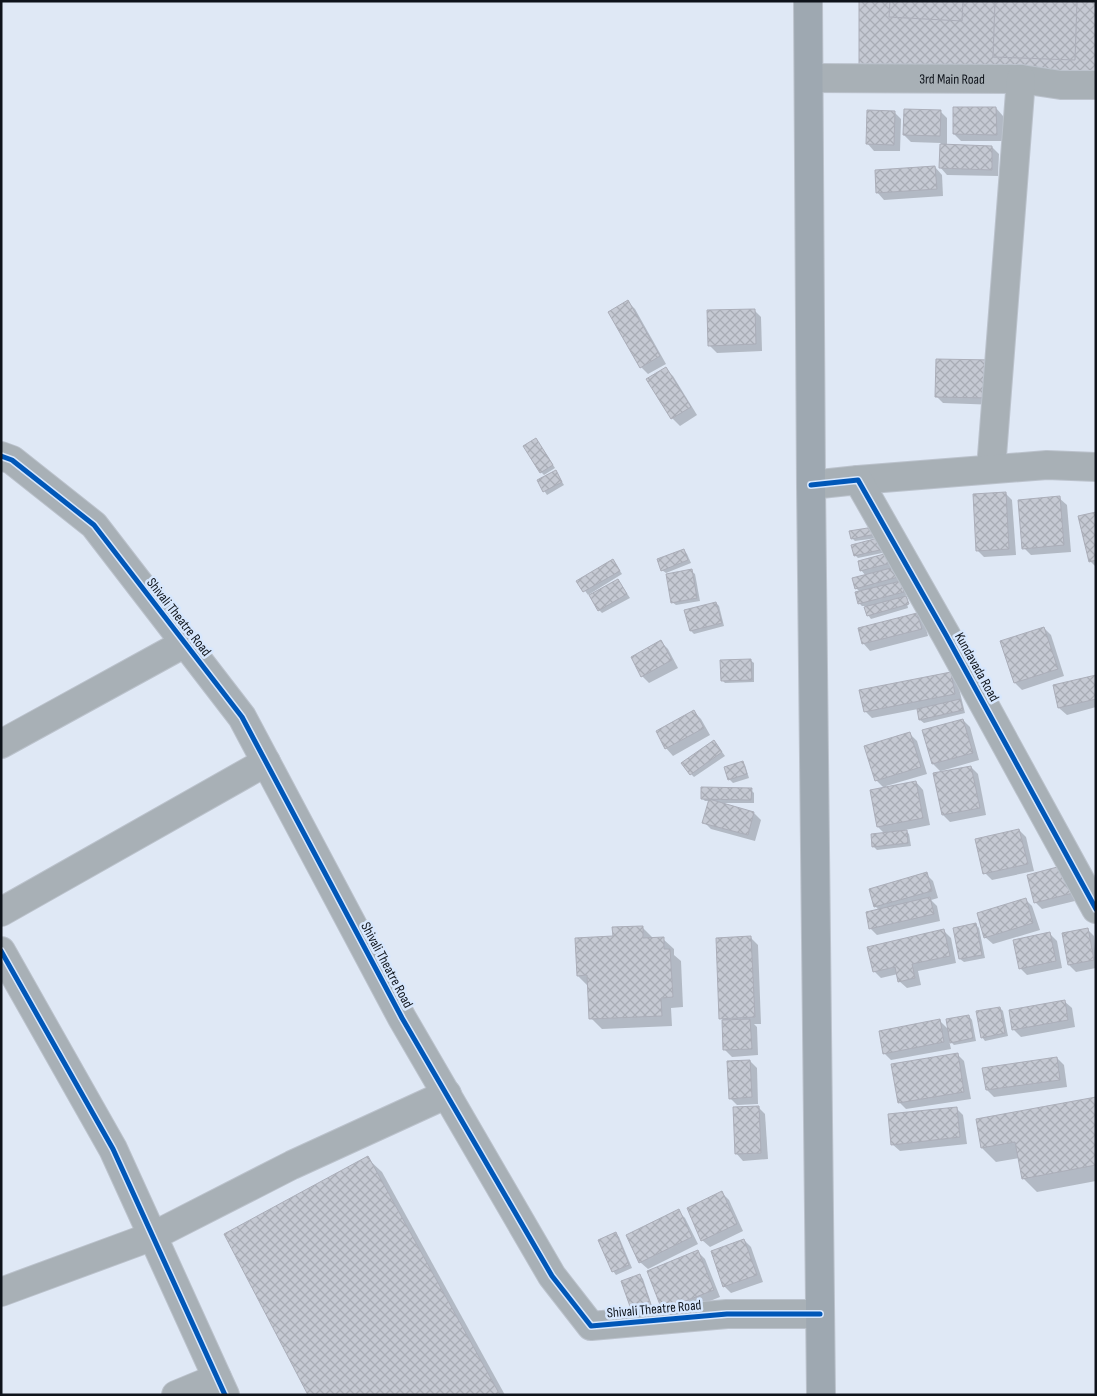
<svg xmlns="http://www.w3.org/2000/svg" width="1097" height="1396" viewBox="0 0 1097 1396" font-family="'Sofia Sans Condensed',sans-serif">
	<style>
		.shadow { fill: #0003 }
		.building { fill: url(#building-cross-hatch); stroke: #abaeb9 }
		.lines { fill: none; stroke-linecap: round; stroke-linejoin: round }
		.minor-casing { stroke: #bbc2cc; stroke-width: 30 }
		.major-casing { stroke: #bbc2cc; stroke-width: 30 }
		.minor { stroke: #a8b0b6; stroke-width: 28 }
		.major { stroke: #9ea8b1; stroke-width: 28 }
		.cycleway-casing { stroke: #d7e7fd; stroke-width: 8 }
		.cycleway { stroke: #0057b8; stroke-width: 5 }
		.labels { text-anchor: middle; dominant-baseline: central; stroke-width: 5; stroke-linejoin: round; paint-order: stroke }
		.street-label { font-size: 14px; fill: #0e131a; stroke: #d7e7fd }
	</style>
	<defs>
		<pattern id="building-cross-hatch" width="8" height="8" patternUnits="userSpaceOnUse" patternTransform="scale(1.25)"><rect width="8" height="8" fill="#c5c9d3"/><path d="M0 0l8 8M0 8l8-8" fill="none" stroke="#a8acb5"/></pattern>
	</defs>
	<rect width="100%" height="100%" fill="#dfe8f5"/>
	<g class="shadow">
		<polygon points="996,108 1003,116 1003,141 961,141 954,134"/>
		<polygon points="940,111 947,118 947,145 992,147 999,154 998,176 947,175 940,167 941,143 911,142 904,135"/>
		<polygon points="894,112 901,119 900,151 874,151 867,143"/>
		<polygon points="935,167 942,175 943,196 884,200 877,192"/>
		<polygon points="628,302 635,309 666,364 648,374 641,367"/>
		<polygon points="754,310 761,317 762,351 717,353 710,346"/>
		<polygon points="990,361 997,405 943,403 936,396"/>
		<polygon points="665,369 673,376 697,415 680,426 672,418 648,379"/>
		<polygon points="539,443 555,468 544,475 541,472"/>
		<polygon points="556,472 564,485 547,495 538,481"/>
		<polygon points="1005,493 1012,500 1016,555 984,557 977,550"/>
		<polygon points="1059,498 1067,505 1071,552 1031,555 1024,548"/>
		<polygon points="1096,513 1096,567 1090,561"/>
		<polygon points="879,527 887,552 858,558 855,555 877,540 877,538 855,541 852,538"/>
		<polygon points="684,550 687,554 691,563 666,573 662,570"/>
		<polygon points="888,555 899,581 904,585 907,595 905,596 908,599 906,599 908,608 871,619 868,615 865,606 862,606 859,603 860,592 856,588 866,576 861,570"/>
		<polygon points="613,560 622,574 588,595 578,581"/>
		<polygon points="691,571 695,574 700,601 676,605 672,602"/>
		<polygon points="618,580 630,598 602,613 599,610"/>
		<polygon points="716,603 719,606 724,626 694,634 691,631"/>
		<polygon points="917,614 924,621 928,636 870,651 863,643"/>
		<polygon points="1044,628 1051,635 1064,676 1022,690 1015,683 1002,642"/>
		<polygon points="661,642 668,649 678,668 649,683 642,676"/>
		<polygon points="750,660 754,663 754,682 725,683 722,680"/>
		<polygon points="950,673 957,680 965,713 924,723 920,720 918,709 872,718 865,711"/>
		<polygon points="1096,676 1096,707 1067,715 1059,708"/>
		<polygon points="694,712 701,719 710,735 673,756 666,748 658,732"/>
		<polygon points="963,720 970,727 979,760 941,771 941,772 933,764"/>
		<polygon points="910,734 917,741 927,774 886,786 887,788 916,782 923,790 930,825 905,830 909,834 911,846 877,850 873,846 885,834 878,827 884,788 876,780"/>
		<polygon points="717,745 725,756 694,777 691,774"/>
		<polygon points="742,762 745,765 749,778 733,783 730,780 726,767"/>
		<polygon points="971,767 978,774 986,815 950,822 943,815"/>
		<polygon points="751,790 754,793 754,803 717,803 754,813 761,820 755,841 711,829 704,822 710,801 705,801 702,798"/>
		<polygon points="1019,830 1026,837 1034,871 992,880 985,873"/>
		<polygon points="1065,866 1079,900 1042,909 1035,902"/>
		<polygon points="926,874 933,881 938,898 931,900 937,906 940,921 877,935 870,928 879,910 876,907 871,890"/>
		<polygon points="1025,899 1032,906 1040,930 993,944 985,937"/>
		<polygon points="976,925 979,928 985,958 964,962 960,959"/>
		<polygon points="642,927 653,938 663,939 674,949 674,955 681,961 683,1007 671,1008 672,1026 602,1029 591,1018 589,987 578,976"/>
		<polygon points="1087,929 1094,936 1096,968 1076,972 1069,965"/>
		<polygon points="944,931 951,938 956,963 918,971 921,985 907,988 899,981 898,974 881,978 874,971"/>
		<polygon points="1050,934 1057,941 1062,968 1027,975 1020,968"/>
		<polygon points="751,938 758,945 761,1024 754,1024 757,1027 758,1055 732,1057 724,1049 723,1020 721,1018"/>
		<polygon points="1064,1001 1072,1008 1075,1027 1021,1037 1014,1030"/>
		<polygon points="1000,1008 1003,1011 1008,1036 985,1041 982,1037"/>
		<polygon points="969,1016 972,1020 976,1041 954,1045 949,1040 951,1049 891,1060 884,1053 940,1021 949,1030"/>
		<polygon points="957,1054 964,1061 971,1099 906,1109 899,1102"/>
		<polygon points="1057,1058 1064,1065 1067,1087 994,1097 987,1090"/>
		<polygon points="750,1061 757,1068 758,1104 737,1105 730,1098"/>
		<polygon points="1096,1098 1096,1181 1037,1192 1023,1178 1019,1158 996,1162 982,1148"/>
		<polygon points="758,1107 765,1114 768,1159 743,1161 736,1153"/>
		<polygon points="956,1108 963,1115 967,1144 900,1151 892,1144"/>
		<polygon points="367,1158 382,1172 505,1395 309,1395"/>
		<polygon points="722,1193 729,1200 743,1231 710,1247 702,1240"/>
		<polygon points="678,1211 685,1218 698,1244 648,1269 640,1262"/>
		<polygon points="616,1234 619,1237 632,1268 616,1275 613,1271"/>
		<polygon points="744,1240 751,1247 763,1282 731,1293 724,1286"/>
		<polygon points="698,1252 705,1259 720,1297 670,1317"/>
		<polygon points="640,1275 643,1279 653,1309 636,1315"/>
	</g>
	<g class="building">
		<polygon points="859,1 1096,1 1096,75 859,74"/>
		<polygon points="890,1 963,1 962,21 889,17"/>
		<polygon points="995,1 1077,1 1075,60 993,57"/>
		<polygon points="953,107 996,107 997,135 953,134"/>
		<polygon points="904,109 941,110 940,136 903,135"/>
		<polygon points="867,110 895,111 894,145 866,144"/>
		<polygon points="940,144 992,146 992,170 939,168"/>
		<polygon points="935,166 937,189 876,193 875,170"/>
		<polygon points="628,300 660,356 640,368 608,312"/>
		<polygon points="755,309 756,344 708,346 707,310"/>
		<polygon points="936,359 991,360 990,398 935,397"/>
		<polygon points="666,367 691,407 671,419 646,379"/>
		<polygon points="536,438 553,465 540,473 523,446"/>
		<polygon points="556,470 562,482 543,492 537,480"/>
		<polygon points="1006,492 1009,549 976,551 973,494"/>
		<polygon points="1060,496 1064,545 1022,549 1018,500"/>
		<polygon points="1096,512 1096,560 1089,562 1078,516"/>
		<polygon points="880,526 881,533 851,539 849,531"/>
		<polygon points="882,537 884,549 854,556 851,545"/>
		<polygon points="684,549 688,560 661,571 657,559"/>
		<polygon points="888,553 891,563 860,571 858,561"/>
		<polygon points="613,559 620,571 583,592 576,581"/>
		<polygon points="895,567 898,577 855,589 852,578"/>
		<polygon points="692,569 697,598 671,603 666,574"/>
		<polygon points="618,579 627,594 598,611 589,595"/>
		<polygon points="901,581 904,592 858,604 855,592"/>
		<polygon points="906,596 909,604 867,616 864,607"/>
		<polygon points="716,602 722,623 690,631 684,610"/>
		<polygon points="917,613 922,629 862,644 858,628"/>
		<polygon points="1044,627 1058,669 1014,683 1000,641"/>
		<polygon points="661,640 672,660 641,677 631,657"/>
		<polygon points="751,659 752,680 721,681 720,660"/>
		<polygon points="951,672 955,694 864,712 859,690"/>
		<polygon points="1096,675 1096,699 1058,708 1053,685"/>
		<polygon points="960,699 963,710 919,720 917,709"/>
		<polygon points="694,710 704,728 665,749 656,731"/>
		<polygon points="963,719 973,753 932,764 922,730"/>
		<polygon points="910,732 921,767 875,781 864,746"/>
		<polygon points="714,740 722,752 690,775 681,763"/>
		<polygon points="743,761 747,774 728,780 724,767"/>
		<polygon points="971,766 980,808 942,815 933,773"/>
		<polygon points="916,781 923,818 877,827 870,790"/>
		<polygon points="701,787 752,788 751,800 701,799"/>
		<polygon points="709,799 754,812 748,835 702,823"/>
		<polygon points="1019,829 1028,864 983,874 975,839"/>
		<polygon points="907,830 908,843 872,847 871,834"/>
		<polygon points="1065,865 1073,893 1034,903 1027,875"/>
		<polygon points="927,872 932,891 874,907 869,889"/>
		<polygon points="930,897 934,914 869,929 866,912"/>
		<polygon points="1026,898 1033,923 984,938 977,913"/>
		<polygon points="976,923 982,955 959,959 953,928"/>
		<polygon points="643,926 643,938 664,937 664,949 670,949 673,997 661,998 662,1016 589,1019 587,975 577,976 575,938 613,936 612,927"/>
		<polygon points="1088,928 1094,960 1068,965 1062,933"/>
		<polygon points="944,929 950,956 912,964 915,978 898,982 895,967 873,972 867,947"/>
		<polygon points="1050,932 1056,961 1019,969 1013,940"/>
		<polygon points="751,936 755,1017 719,1019 716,938"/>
		<polygon points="1065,1000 1068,1020 1012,1030 1009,1010"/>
		<polygon points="1000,1007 1005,1033 981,1038 976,1011"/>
		<polygon points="969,1015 973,1038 950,1043 946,1019"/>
		<polygon points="750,1019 752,1049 723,1050 722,1020"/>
		<polygon points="940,1019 944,1042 883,1054 879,1031"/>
		<polygon points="958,1053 964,1092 898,1103 891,1064"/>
		<polygon points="1057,1057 1060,1080 986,1090 982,1068"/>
		<polygon points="750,1060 752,1097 729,1099 727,1061"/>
		<polygon points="1096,1097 1096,1165 1022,1179 1015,1142 981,1148 976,1119"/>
		<polygon points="759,1106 761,1153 735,1154 733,1107"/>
		<polygon points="957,1107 960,1137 891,1145 888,1114"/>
		<polygon points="368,1156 500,1395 308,1395 224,1234"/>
		<polygon points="722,1191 737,1224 701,1241 687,1208"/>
		<polygon points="679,1209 692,1237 639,1263 626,1235"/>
		<polygon points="616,1232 629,1265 612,1272 598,1240"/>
		<polygon points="744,1239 757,1275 723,1287 711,1251"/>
		<polygon points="698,1250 714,1290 662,1310 647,1271"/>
		<polygon points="640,1274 651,1305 632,1312 621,1281"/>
	</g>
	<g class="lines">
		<defs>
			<g id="minor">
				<path id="s1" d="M810 78 1021 79 1061 85H1096"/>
				<polyline points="1,456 12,460 94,525 242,717 402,1018 552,1276 591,1326 727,1314 820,1314"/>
				<polyline points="991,469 1021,79"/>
				<polyline points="858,480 1047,465 1096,467"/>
				<polyline points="811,485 858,480 946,635 1096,909"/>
				<polyline points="1,744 185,643"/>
				<polyline points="1,912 266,762"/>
				<polyline points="1,951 113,1149 225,1395"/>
				<polyline points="1,1292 153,1236 292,1165 447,1094"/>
				<polyline points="176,1395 217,1378"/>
			</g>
			<polyline id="major" points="808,1 811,485 821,1395"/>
		</defs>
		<use href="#minor" class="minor-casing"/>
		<use href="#major" class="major-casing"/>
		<use href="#minor" class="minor"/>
		<use href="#major" class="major"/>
		<defs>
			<g id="cycleway">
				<polyline points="1,456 12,460 94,525 242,717 402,1018 552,1276 591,1326 727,1314 820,1314"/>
				<polyline points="811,485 858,480 946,635 1096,909"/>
				<polyline points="1,951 113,1149 225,1395"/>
			</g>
		</defs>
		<use href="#cycleway" class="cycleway-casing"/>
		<use href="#cycleway" class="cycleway"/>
	</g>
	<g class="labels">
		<g class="street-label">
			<text stroke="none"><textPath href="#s1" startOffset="142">3rd Main Road</textPath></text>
			<text transform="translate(179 617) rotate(52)">Shivali Theatre Road</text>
			<text transform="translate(977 667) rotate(61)">Kundavada Road</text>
			<text transform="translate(387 965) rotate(62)">Shivali Theatre Road</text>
			<text transform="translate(654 1309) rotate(-5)">Shivali Theatre Road</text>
		</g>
	</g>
	<rect width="1097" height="1396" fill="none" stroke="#0e131a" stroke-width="5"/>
</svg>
